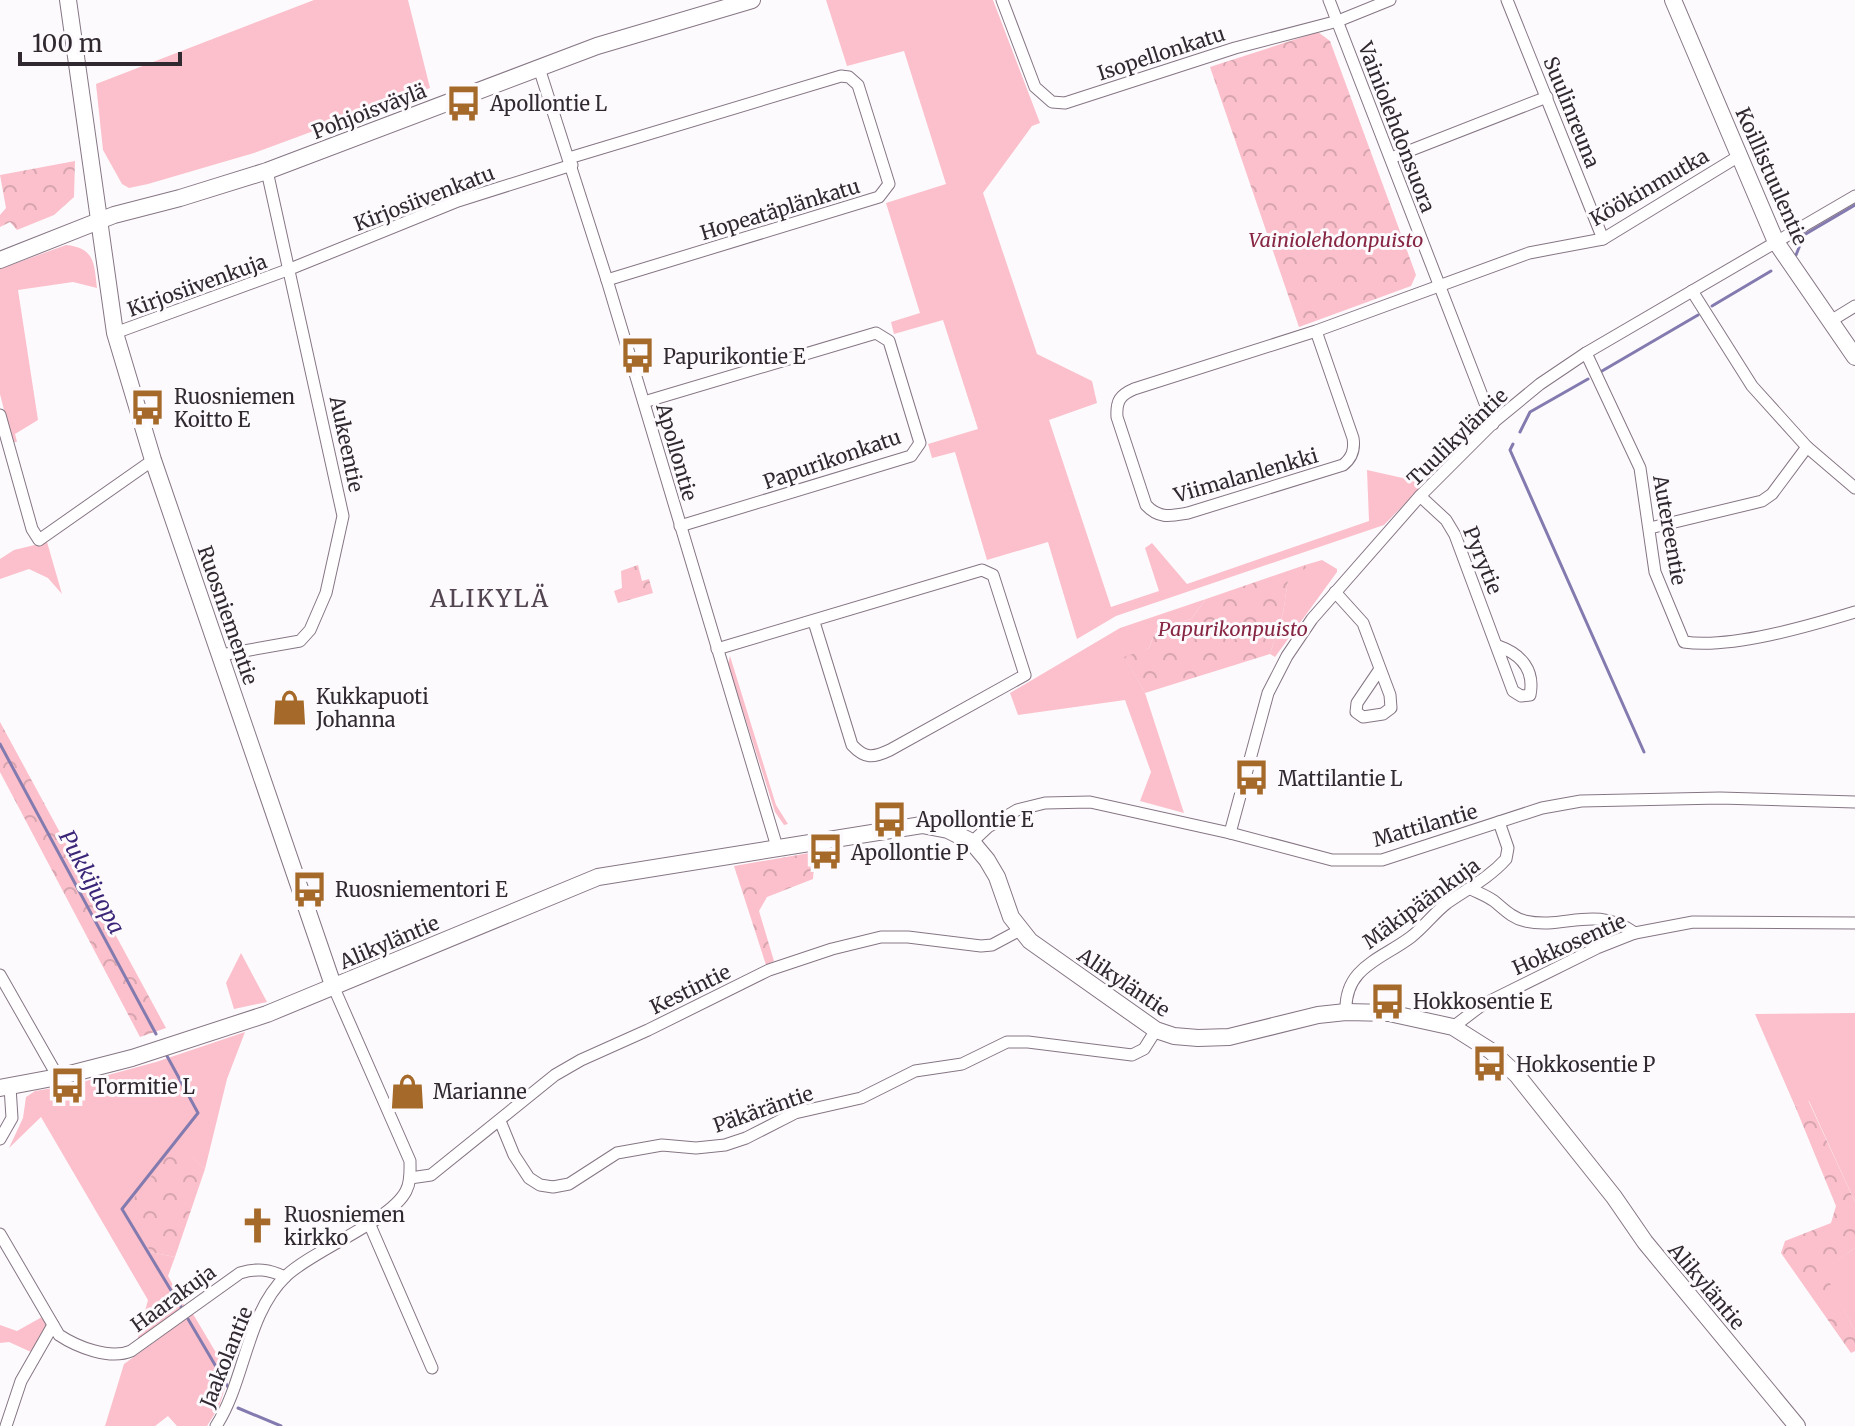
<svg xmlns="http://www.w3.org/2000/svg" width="1855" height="1426" viewBox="0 0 1855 1426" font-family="Merriweather,serif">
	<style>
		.grass { fill: #fbc0cb }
		.forest { fill: url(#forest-crowns) }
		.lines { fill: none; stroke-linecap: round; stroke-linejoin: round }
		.stream { stroke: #837baf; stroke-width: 3 }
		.street-casing { stroke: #857684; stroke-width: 13 }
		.secondary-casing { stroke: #857684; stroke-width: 18 }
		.street { stroke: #fff; stroke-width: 11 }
		.secondary { stroke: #fff; stroke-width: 16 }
		.labels { text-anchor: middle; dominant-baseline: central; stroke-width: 6; stroke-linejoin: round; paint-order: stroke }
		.street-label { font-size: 20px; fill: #302a30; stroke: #fdfafd }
		.poi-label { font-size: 20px; fill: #302a30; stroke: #fdfafd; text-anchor: start }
		.park-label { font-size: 20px; font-style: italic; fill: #862643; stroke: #fdfafd }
		.water-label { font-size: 22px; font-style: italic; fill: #3a2577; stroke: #fdfafd }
		.quarter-label { font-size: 24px; letter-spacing: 2px; fill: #524451; stroke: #fdfafd }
	</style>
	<defs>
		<pattern id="forest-crowns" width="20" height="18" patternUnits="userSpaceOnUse" patternTransform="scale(2)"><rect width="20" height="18" fill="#fbc0cb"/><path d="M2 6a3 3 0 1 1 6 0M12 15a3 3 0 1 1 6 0" fill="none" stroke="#d7a5af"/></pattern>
	</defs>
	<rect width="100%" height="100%" fill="#fdfafd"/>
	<g class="grass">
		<polygon points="314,0 408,0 430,88 254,153 148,184 129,188 122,184 103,150 96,84"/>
		<polygon points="826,0 993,0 1040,123 1032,126 983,193 1037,354 1092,381 1097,403 1049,420 1111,607 1159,591 1145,548 1152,543 1187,584 1369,521 1367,470 1425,483 1384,525 1116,616 1077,639 1048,542 987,560 955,452 932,458 928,444 978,429 943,320 894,334 891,322 920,313 886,203 946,184 904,51 847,66"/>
		<path d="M66 245C95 248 94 263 97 288L73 282 18 290 38 420 15 434 17 442H12L0 394V269Z"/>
		<polygon points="47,542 62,594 48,578 29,569 0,579 0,559 14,550"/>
		<polygon points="1322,560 1337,569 1337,572 1275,657 1270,654 1283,613 1288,580 1305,568 1305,565"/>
		<polygon points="1206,599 1191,619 1156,629 1149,648 1125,658 1145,693 1184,813 1140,801 1151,772 1125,700 1018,715 1010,693 1120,628"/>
		<polygon points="730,656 776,805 788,824 784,825 775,812 728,664"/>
		<polygon points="241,953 267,1002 234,1009 226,983"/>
		<polygon points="1855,1013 1855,1202 1809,1101 1795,1106 1755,1014"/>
		<polygon points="245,1032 227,1079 205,1169 177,1144 150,1252 175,1257 168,1276 185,1307 137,1341 148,1300 41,1117 9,1148 23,1118 26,1097 35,1091 71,1085 156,1062"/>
		<polygon points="1855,1248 1855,1331 1822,1270"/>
		<polygon points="193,1314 215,1351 233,1362 219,1407 207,1426 177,1426 168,1416 155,1426 105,1426 124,1364"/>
		<polygon points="42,1317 47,1324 31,1352 9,1342 0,1343 0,1325 17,1331"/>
	</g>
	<g class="forest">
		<polygon points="1318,32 1330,41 1416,275 1411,286 1299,327 1210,67"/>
		<polygon points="75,161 74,197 54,215 17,230 10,222 0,227 0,215 6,208 0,175"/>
		<polygon points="638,565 642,581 649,579 653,593 618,603 614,591 622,588 621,571"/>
		<polygon points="1305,565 1306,568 1288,581 1283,613 1270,654 1145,693 1124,657 1149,648 1156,629 1191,619 1206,599"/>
		<polygon points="0,722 166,1028 140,1037 0,772"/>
		<polygon points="815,852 813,879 767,897 759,911 774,961 766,965 734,866"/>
		<polygon points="1808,1100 1855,1202 1855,1248 1823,1270 1855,1331 1855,1351 1851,1353 1781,1253 1785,1241 1831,1223 1836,1206 1795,1106"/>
		<polygon points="177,1143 205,1169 175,1257 150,1252 131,1202"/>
	</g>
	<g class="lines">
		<g class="stream">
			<polyline points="1796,255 1804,235 1855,205"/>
			<polyline points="1712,306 1771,271"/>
			<polyline points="1602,371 1698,315"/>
			<polyline points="1520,432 1530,412 1588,379"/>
			<polyline points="1513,444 1510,450 1644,752"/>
			<polyline points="0,744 156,1034"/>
			<polyline points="167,1056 198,1113 122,1209 181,1307"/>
			<polyline points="188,1319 228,1387"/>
			<polyline points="238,1408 281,1426"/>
		</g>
		<defs>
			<g id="street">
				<polyline points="1002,0 1035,87 1052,102 1065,103 1235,48 1338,21 1390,0"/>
				<polyline points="1329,0 1493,424"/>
				<polyline points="1507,0 1603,239"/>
				<polyline points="539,68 607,280 777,847"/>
				<polyline points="569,158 841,76 849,77 858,85 889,184 879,197 607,280"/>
				<polyline points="1391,158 1547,97"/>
				<polyline points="1692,291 1752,386 1807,447 1855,488"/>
				<polyline points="1829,322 1855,306"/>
				<path d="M1316 331 1353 438C1355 450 1352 458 1343 465L1188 513C1170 516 1159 519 1146 505L1117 417C1116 401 1120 395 1134 389L1316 331 1529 253 1603 239 1739 156"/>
				<polyline points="115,333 290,269 458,201 572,165"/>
				<path d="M1586 353 1640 468 1655 572 1684 642C1731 649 1809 626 1855 612"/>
				<polyline points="644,402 876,333 889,341 920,443 911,456 680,526"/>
				<polyline points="0,415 32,529 39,540 153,460"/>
				<path d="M1420 496 1446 520 1455 535 1513 691 1521 696 1530 695C1535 670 1521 654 1498 646"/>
				<polyline points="1650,528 1762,501 1772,494 1807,447"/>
				<polyline points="1335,592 1363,623 1390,695 1391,708 1383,714 1363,717 1356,712 1357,703 1380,669"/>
				<path d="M717 649 982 570 993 575 1025 675 890 750C873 758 865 759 852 745L814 622"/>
				<polyline points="221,655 300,641 310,630 326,593 343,516 267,171"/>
				<polyline points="1230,833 1268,693 1287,656 1312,619 1420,496 1495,421 1540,384 1586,353 1855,196"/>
				<polyline points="972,842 988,827 1017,810 1045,803 1090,802 1230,833 1332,860 1382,860 1542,808 1581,801 1720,798 1855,802"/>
				<path d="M1471 889C1479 893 1487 896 1494 901 1504 909 1512 918 1525 921 1566 930 1593 904 1635 933"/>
				<polyline points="0,975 58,1077"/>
				<path d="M1346 1012C1344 967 1382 959 1411 937 1424 927 1434 913 1447 903 1467 889 1489 878 1506 859L1508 848 1499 822"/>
				<polyline points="1453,1027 1482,1005 1597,948 1635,933 1693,922 1855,923"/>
				<polyline points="500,1121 514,1155 529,1178 540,1185 553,1187 569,1184 617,1153 662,1145 696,1148 725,1145 746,1138 795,1113 861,1098 915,1071 962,1064 1007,1042 1028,1042 1132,1055 1144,1049 1156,1030"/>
				<polyline points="0,1139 12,1118 10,1087"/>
				<polyline points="410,1178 431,1175 555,1075 581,1060 648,1030 769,970 832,949 881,937 908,937 981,946 992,945 1020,930"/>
				<polyline points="369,1223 432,1368"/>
				<path d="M0 1234 59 1335C77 1347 110 1360 131 1351L240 1273C256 1268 269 1269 285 1277"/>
				<polyline points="6,1426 21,1381 53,1325"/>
				<path d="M216 1426C245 1382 246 1314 286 1276 313 1250 391 1221 406 1191 411 1182 410 1171 410 1161L334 988"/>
			</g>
			<g id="secondary">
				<polyline points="68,0 115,333 153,460 334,988"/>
				<polyline points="1673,0 1776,242 1855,357"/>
				<polyline points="0,260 114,215 180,198 267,171 597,46 752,0"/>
				<polyline points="0,1088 58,1077 132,1058 267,1014 598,877 922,825 948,830 972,842 987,860 997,877 1011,917 1030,941 1156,1030 1174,1036 1198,1038 1229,1037 1318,1015 1346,1012 1389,1013 1453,1027 1491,1051 1517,1075 1614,1197 1645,1242 1797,1426"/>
			</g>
		</defs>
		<use href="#street" class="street-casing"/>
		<use href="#secondary" class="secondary-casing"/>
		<use href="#street" class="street"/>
		<use href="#secondary" class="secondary"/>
	</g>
	<defs>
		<symbol id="bus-bare" viewBox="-9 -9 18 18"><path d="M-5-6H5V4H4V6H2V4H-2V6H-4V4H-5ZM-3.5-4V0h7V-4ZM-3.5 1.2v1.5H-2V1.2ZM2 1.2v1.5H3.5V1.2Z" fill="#a56a2a" stroke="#fdfafd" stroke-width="2.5" paint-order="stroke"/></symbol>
		<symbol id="shop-bare" viewBox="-9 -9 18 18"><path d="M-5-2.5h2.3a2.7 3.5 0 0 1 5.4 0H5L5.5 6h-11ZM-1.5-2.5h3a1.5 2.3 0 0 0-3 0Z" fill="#a56a2a" stroke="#fdfafd" stroke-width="2.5" paint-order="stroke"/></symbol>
		<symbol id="church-bare" viewBox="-9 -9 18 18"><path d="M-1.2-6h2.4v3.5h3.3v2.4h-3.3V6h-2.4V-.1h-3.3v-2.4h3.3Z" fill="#a56a2a" stroke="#fdfafd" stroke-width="2.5" paint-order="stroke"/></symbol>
	</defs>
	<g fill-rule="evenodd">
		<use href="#bus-bare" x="438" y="78" width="51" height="51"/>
		<use href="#bus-bare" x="612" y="330" width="51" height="51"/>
		<use href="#bus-bare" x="122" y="382" width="51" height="51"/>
		<use href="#shop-bare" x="264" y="682" width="51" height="51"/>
		<use href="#bus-bare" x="1226" y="752" width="51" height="51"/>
		<use href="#bus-bare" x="864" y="794" width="51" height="51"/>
		<use href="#bus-bare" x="800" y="826" width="51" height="51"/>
		<use href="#bus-bare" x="284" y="864" width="51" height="51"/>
		<use href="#bus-bare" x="1362" y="976" width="51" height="51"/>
		<use href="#bus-bare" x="1464" y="1038" width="51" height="51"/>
		<use href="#bus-bare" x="42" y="1060" width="51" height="51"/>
		<use href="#shop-bare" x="382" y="1066" width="51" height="51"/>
		<use href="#church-bare" x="232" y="1200" width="51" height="51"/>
	</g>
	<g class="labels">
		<g class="street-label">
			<text transform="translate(1161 53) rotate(-18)">Isopellonkatu</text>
			<text transform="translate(369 111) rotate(-21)">Pohjoisväylä</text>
			<text transform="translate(1572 112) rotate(68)">Suulinreuna</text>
			<text transform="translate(1397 127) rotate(69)">Vainiolehdonsuora</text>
			<text transform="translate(1772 176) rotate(66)">Koillistuulentie</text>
			<text transform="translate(1649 187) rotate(-30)">Köökinmutka</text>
			<text transform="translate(424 198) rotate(-21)">Kirjosiivenkatu</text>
			<text transform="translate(780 209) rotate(-17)">Hopeatäplänkatu</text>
			<text transform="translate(197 285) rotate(-20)">Kirjosiivenkuja</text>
			<text transform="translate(1457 437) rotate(-44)">Tuulikyläntie</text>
			<text transform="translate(347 444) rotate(78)">Aukeentie</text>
			<text transform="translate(677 452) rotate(74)">Apollontie</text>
			<text transform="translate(832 459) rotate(-19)">Papurikonkatu</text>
			<text transform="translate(1246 475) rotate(-16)">Viimalanlenkki</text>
			<text transform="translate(1670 530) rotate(80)">Autereentie</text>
			<text transform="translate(1483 560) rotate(68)">Pyrytie</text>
			<text transform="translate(228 615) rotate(71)">Ruosniementie</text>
			<text transform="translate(1425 825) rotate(-16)">Mattilantie</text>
			<text transform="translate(1421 903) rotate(-36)">Mäkipäänkuja</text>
			<text transform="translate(389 942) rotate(-23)">Alikyläntie</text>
			<text transform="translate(1569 944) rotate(-24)">Hokkosentie</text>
			<text transform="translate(1124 982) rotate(34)">Alikyläntie</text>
			<text transform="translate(690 989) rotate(-26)">Kestintie</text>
			<text transform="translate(763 1109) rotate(-19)">Päkäräntie</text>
			<text transform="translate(1707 1286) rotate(50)">Alikyläntie</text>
			<text transform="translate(173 1298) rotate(-36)">Haarakuja</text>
			<text transform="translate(226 1357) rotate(-68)">Jaakolantie</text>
		</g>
		<g class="poi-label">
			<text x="490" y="103">Apollontie L</text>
			<text x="663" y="356">Papurikontie E</text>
			<text x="174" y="396">Ruosniemen<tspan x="174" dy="23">Koitto E</tspan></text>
			<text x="316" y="696">Kukkapuoti<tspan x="316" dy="23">Johanna</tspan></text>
			<text x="1278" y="778">Mattilantie L</text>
			<text x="916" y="819">Apollontie E</text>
			<text x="851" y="852">Apollontie P</text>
			<text x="335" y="889">Ruosniementori E</text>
			<text x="1413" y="1001">Hokkosentie E</text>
			<text x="1516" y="1064">Hokkosentie P</text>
			<text x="93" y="1086">Tormitie L</text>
			<text x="433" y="1091">Marianne</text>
			<text x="284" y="1214">Ruosniemen<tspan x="284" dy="23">kirkko</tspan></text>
		</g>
		<g class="park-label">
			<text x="1336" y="239">Vainiolehdonpuisto</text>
			<text x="1233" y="628">Papurikonpuisto</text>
		</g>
		<g class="water-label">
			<text transform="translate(92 882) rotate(62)">Pukkijuopa</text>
		</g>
		<g class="quarter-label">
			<text x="490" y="598">ALIKYLÄ</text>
		</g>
	</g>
	<path d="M20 52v12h160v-12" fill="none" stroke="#302a30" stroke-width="4"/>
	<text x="32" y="52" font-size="24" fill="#302a30" stroke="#fdfafd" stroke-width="6" paint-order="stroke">100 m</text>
</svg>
